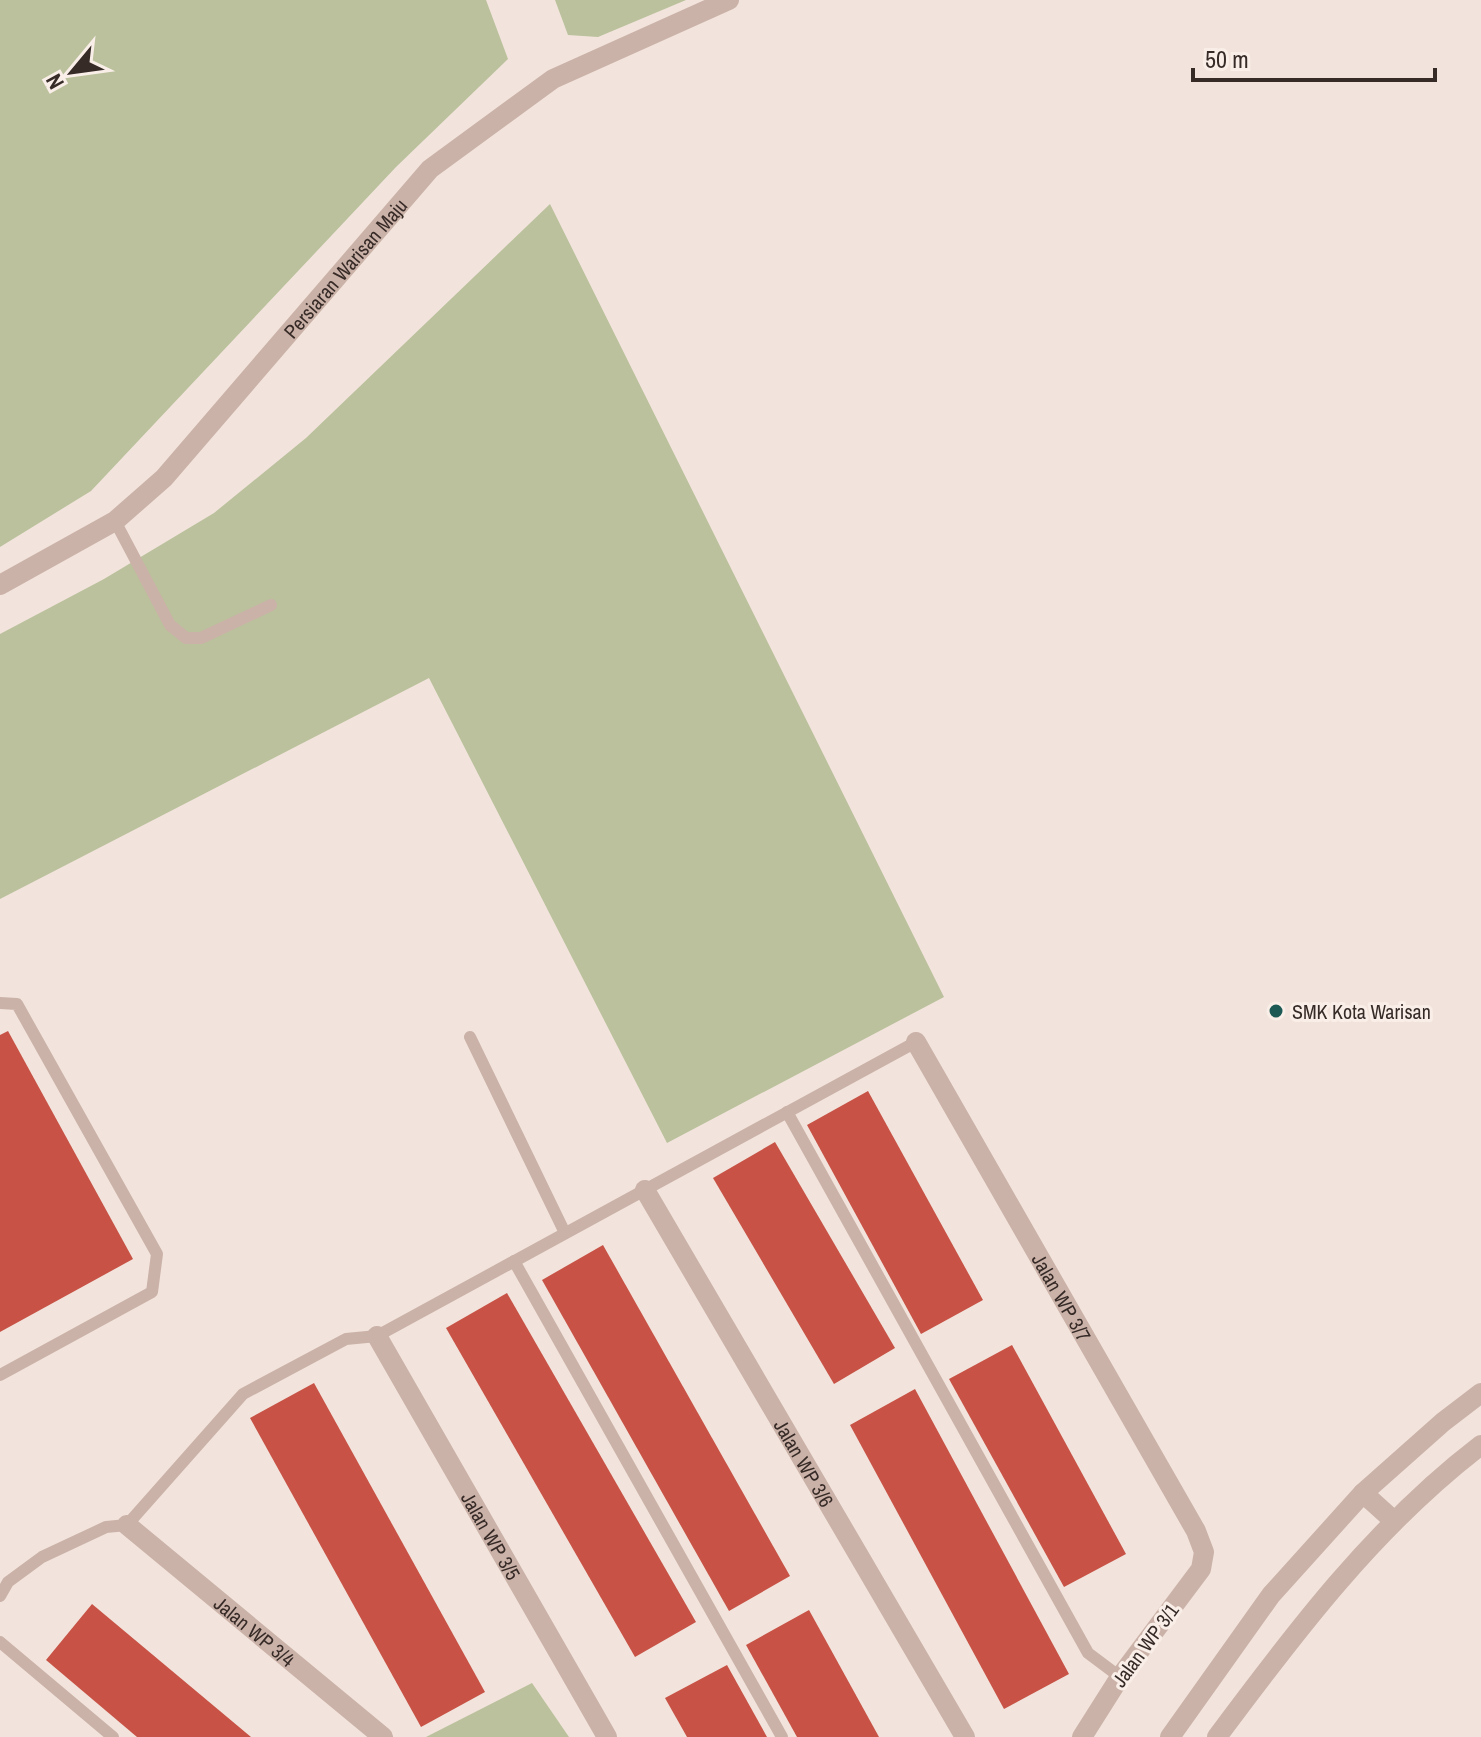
<svg xmlns="http://www.w3.org/2000/svg" width="1481" height="1737" viewBox="0 0 1481 1737" font-family="'Archivo Narrow',sans-serif">
	<style>
		.green { fill: #bac19c }
		.building { fill: #c75245 }
		.lines { fill: none; stroke-linecap: round; stroke-linejoin: round }
		.service { stroke: #cbb2a8; stroke-width: 12 }
		.minor { stroke: #cbb2a8; stroke-width: 20 }
		.tertiary { stroke: #cbb2a8; stroke-width: 20 }
		.poi-dot { fill: #1d5954; stroke: #faefe8; stroke-width: 3 }
		.labels { text-anchor: middle; dominant-baseline: central; stroke-width: 6; stroke-linejoin: round; paint-order: stroke }
		.street-label { font-size: 20px; fill: #372b28; stroke: #faefe8 }
		.poi-label { font-size: 20px; fill: #372b28; stroke: #faefe8; text-anchor: start }
	</style>
	<rect width="100%" height="100%" fill="#f2e4dc"/>
	<g class="green">
		<polygon points="0,0 486,0 508,59 396,167 91,491 0,547"/>
		<polygon points="555,0 686,0 598,37 568,35"/>
		<polygon points="550,204 944,997 667,1143 429,678 0,899 0,634 104,579 214,513 306,438"/>
		<polygon points="532,1683 569,1737 426,1737"/>
	</g>
	<g class="building">
		<polygon points="8,1031 133,1259 0,1332 0,1035"/>
		<polygon points="868,1091 983,1300 921,1334 807,1125"/>
		<polygon points="775,1142 895,1348 834,1384 713,1178"/>
		<polygon points="603,1245 790,1576 729,1611 542,1280"/>
		<polygon points="507,1293 696,1622 635,1657 446,1328"/>
		<polygon points="1012,1345 1126,1554 1064,1587 949,1379"/>
		<polygon points="314,1383 485,1692 421,1727 250,1418"/>
		<polygon points="915,1389 1069,1674 1004,1709 850,1425"/>
		<polygon points="92,1604 251,1737 137,1737 46,1660"/>
		<polygon points="809,1610 879,1737 797,1737 746,1645"/>
		<polygon points="727,1665 767,1737 687,1737 665,1698"/>
	</g>
	<g class="lines">
		<g class="service">
			<polyline points="115,521 170,625 186,638 201,638 271,605"/>
			<polyline points="0,1003 17,1004 157,1254 152,1292 0,1375"/>
			<polyline points="470,1037 565,1233"/>
			<polyline points="787,1112 1088,1653 1120,1677"/>
			<polyline points="514,1261 782,1737"/>
			<polyline points="0,1596 8,1582 42,1557 106,1527 127,1525 243,1394 346,1339 377,1336 916,1042"/>
			<polyline points="0,1642 113,1737"/>
		</g>
		<g class="minor">
			<path id="s1" d="M916 1042 1196 1531 1204 1552 1201 1569 1120 1677 1082 1737"/>
			<path id="s2" d="M645 1190 965 1737"/>
			<path id="s3" d="M377 1336 607 1737"/>
			<polyline points="1363,1493 1394,1521"/>
			<path id="s4" d="M127 1525 383 1737"/>
			<polyline points="1170,1737 1271,1595 1363,1493 1443,1422 1481,1393"/>
			<path d="M1217 1737C1295 1632 1376 1525 1481 1445"/>
		</g>
		<path class="tertiary" id="s5" d="M0 585 115 521 164 478 430 169 553 79 729 0"/>
	</g>
	<circle class="poi-dot" cx="1276" cy="1011" r="8"/>
	<g class="labels">
		<g class="street-label">
			<text stroke="none"><textPath href="#s5" startOffset="474">Persiaran Warisan Maju</textPath></text>
			<text stroke="none"><textPath href="#s1" startOffset="294">Jalan WP 3/7</textPath></text>
			<text stroke="none"><textPath href="#s2" startOffset="316">Jalan WP 3/6</textPath></text>
			<text stroke="none"><textPath href="#s3" startOffset="230">Jalan WP 3/5</textPath></text>
			<text stroke="none"><textPath href="#s4" startOffset="166">Jalan WP 3/4</textPath></text>
			<text transform="translate(1145 1645) rotate(-54)">Jalan WP 3/1</text>
		</g>
		<g class="poi-label">
			<text x="1292" y="1011">SMK Kota Warisan</text>
		</g>
	</g>
	<g transform="translate(72 72) rotate(241)" stroke="#faefe8" stroke-width="6" paint-order="stroke">
	<path d="M0-6L14 30L0 20L-14 30Z" fill="#372b28"/>
	<text y="-12" font-size="22" font-weight="bold" text-anchor="middle" fill="#372b28">N</text>
	</g>
	<path d="M1193 68v12h242v-12" fill="none" stroke="#372b28" stroke-width="4"/>
	<text x="1205" y="68" font-size="24" fill="#372b28" stroke="#faefe8" stroke-width="6" paint-order="stroke">50 m</text>
</svg>
